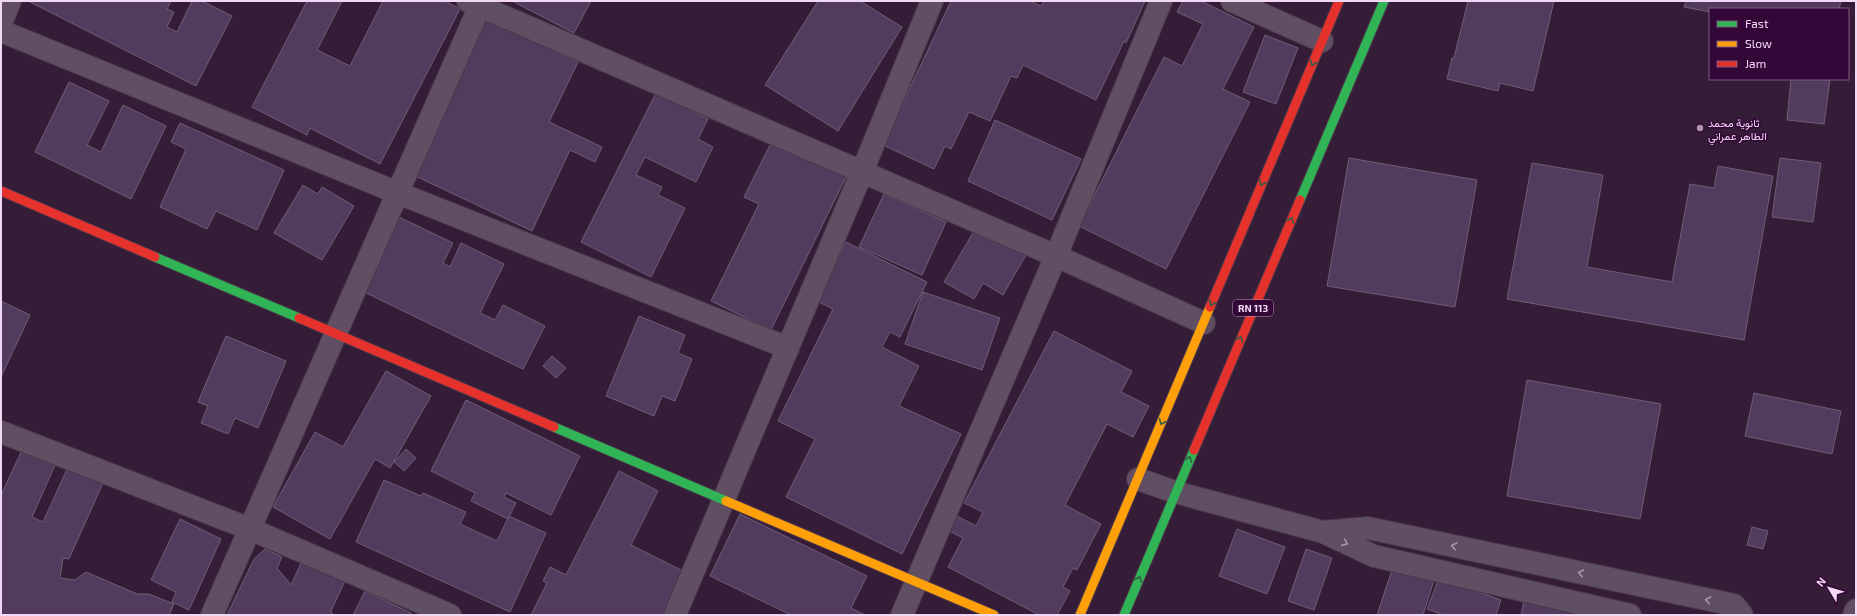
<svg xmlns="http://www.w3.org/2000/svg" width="1857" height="616" viewBox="0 0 1857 616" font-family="'Exo 2',Vazirmatn,sans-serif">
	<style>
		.building { fill: #523c5d; stroke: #6e5e76 }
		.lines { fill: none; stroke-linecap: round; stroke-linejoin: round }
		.street-casing { stroke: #49374b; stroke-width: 24 }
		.fast-casing { stroke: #49374b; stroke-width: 11 }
		.slow-casing { stroke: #49374b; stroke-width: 11 }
		.jam-casing { stroke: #49374b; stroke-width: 11 }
		.street { stroke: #604f62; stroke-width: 22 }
		.fast { stroke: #30b455; stroke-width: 9 }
		.slow { stroke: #ff9f0a; stroke-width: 9 }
		.jam { stroke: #e5322d; stroke-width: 9 }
		.oneway { stroke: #325e46 }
		.oneway2 { stroke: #aa94ac }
		.poi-dot { fill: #b097b2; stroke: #330737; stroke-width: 1.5 }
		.labels { text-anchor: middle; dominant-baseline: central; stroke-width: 3; stroke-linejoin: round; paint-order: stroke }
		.shield { fill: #330737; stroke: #b999bc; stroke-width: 1 }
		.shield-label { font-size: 10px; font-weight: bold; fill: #f3d8f5 }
		.poi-label { font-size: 11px; fill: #f3d8f5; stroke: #330737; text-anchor: start }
	</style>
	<rect width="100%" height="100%" fill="#351d37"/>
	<g class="building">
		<polygon points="31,1 171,1 167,9 174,12 167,27 177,32 192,1 202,1 232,16 196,86 30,2"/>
		<polygon points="307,1 342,1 317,50 350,66 383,1 445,1 460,9 380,164 310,128 307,135 252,107"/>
		<polygon points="512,1 591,1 574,33"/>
		<polygon points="818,1 860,1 902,27 838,131 765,85"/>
		<polygon points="951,1 1030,1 1041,6 1044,1 1145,1 1126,43 1124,41 1096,100 1023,65 1017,78 1011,76 990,121 969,112 951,149 945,146 934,169 883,145"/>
		<polygon points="1183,1 1201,1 1254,27 1223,89 1250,102 1166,269 1079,226 1164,57 1182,66 1203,24 1177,12"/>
		<polygon points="1468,1 1554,1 1533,91 1500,83 1498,91 1447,79 1452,58 1454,58"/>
		<polygon points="1686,1 1841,1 1839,9 1710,9 1710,12 1684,7"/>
		<polygon points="483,17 578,62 549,122 602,147 595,162 570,150 532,231 409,173"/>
		<polygon points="1265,35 1298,48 1276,104 1243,92"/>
		<polygon points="1791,79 1830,79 1824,124 1787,120"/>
		<polygon points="69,82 109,101 87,145 101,152 123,105 166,126 131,199 35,152"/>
		<polygon points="656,93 708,119 698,139 713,147 696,182 645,157 636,175 662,187 658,195 685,208 651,277 581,242"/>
		<polygon points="995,120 1081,159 1052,220 968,181"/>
		<polygon points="180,123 284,170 257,230 216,211 207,229 160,207 186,149 171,142"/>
		<polygon points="772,141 846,177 771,330 711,301 759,204 744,197"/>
		<polygon points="1349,158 1477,180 1455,307 1327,286"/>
		<polygon points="1780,158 1821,163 1813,222 1772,217"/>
		<polygon points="1532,163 1603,175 1587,267 1672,282 1690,184 1714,188 1718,166 1773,176 1744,340 1507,299"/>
		<polygon points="303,185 318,194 322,187 354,206 322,260 274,233"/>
		<polygon points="884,194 946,222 922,275 859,247"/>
		<polygon points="397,216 453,243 443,263 450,267 461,243 504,264 480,313 495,320 503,305 545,326 523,369 360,290"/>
		<polygon points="977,226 1026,255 1003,295 983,283 974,299 944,282"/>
		<polygon points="846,242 927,282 900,337 890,332 882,347 919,366 899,406 961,434 902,554 786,497 815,439 778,421 833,309 817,301"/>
		<polygon points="923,292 1000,318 982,370 905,344"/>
		<polygon points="1,301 30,315 1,377"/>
		<polygon points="639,316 685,335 678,353 692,359 675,401 662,396 654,416 606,396"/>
		<polygon points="1054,331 1132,371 1121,392 1149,406 1133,437 1107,424 1065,505 1101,524 1077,570 1073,568 1063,587 1070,591 1057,615 1039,615 948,567 963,538 949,531 957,516 976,526 983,512 964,503"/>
		<polygon points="226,336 286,361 258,428 235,418 228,434 201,423 208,406 198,402"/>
		<polygon points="552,356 566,368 556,378 543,366"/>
		<polygon points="386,371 431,396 390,468 375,459 330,539 273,507 315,432 343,447"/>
		<polygon points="1527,380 1661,404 1640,519 1507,496"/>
		<polygon points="1754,393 1841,411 1832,454 1745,436"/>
		<polygon points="466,400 580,456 551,515 506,493 504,497 516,503 508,519 471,501 475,493 431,471"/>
		<polygon points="23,448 56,463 32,517 43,522 68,467 103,483 69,559 63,558 60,578 75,580 86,572 137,594 149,594 174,604 169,615 1,615 1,495"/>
		<polygon points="406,449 416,458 404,471 394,462"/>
		<polygon points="619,471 658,491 631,545 695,577 676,615 531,615 547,583 543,581 550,567 566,575"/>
		<polygon points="384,480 421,496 423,493 466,512 460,524 497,541 509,516 546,533 510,612 356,542"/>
		<polygon points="740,514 867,576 851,608 865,615 791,615 710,576"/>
		<polygon points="180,519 221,539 189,610 172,602 176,592 151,580"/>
		<polygon points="1752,527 1768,531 1763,549 1747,545"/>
		<polygon points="1237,529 1285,547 1267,594 1219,576"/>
		<polygon points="265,549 282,557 277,568 291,585 302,561 345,581 331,611 333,615 227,615 254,559"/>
		<polygon points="1306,549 1332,558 1314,610 1288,601"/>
		<polygon points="1394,564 1435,577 1423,615 1377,615"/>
		<polygon points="1439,578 1501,600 1496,615 1444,615 1427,609"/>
		<polygon points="365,591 411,613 410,615 353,615"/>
		<polygon points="1524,601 1573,609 1572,615 1521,615"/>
	</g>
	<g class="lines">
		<defs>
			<g id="street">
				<polyline points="468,1 1056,256 1204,323"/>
				<polyline points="1232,1 1322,41"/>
				<polyline points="1,23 10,1"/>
				<polyline points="1,31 398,193 788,348"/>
				<polyline points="1,432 250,529 450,615"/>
				<polyline points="1138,479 1175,492 1323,532"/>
				<polyline points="212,615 482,1"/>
				<polyline points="675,615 862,172 932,1"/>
				<polyline points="902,615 1056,256 1161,1"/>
				<polyline points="1630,615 1374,556 1323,532 1368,528 1734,605 1742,615"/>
				<polyline points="1854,615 1856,610"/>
			</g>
			<g id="fast">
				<polyline points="1300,200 1384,1"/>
				<polyline points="155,257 299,318"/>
				<polyline points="554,427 726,501"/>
				<polyline points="1124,615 1194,450"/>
			</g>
			<g id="slow">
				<polyline points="726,501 994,615"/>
				<polyline points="1080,615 1210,307"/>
			</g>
			<g id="jam">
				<polyline points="1,191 155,257"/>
				<polyline points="1210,307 1339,1"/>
				<polyline points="299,318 554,427"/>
				<polyline points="1194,450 1300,200"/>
			</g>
		</defs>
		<use href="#street" class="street-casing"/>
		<use href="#fast" class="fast-casing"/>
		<use href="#slow" class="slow-casing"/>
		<use href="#jam" class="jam-casing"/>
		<use href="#street" class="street"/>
		<use href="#fast" class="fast"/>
		<use href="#slow" class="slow"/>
		<use href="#jam" class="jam"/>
	</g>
	<defs><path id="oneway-chevron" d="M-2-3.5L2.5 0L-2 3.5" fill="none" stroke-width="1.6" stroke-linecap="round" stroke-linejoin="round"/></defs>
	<g class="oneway">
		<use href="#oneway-chevron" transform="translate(1313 63) rotate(113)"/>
		<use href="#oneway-chevron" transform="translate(1262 183) rotate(113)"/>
		<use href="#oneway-chevron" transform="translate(1291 220) rotate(-67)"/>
		<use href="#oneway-chevron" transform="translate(1212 303) rotate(113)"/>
		<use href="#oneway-chevron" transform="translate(1240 339) rotate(-67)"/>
		<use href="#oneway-chevron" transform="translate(1162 422) rotate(113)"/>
		<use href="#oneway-chevron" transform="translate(1189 459) rotate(-67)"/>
		<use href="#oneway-chevron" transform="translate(1139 579) rotate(-68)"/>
	</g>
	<g class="oneway2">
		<use href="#oneway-chevron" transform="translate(1345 543) rotate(25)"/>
		<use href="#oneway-chevron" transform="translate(1454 546) rotate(-168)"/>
		<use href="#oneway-chevron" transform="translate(1581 573) rotate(-168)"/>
		<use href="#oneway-chevron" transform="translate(1708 600) rotate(-168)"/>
	</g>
	<circle class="poi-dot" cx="1700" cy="128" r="4"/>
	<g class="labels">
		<rect class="shield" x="1233" y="300" width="40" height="16" rx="3"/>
		<g class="shield-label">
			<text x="1253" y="308">RN 113</text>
		</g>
		<g class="poi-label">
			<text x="1708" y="122">ثانوية محمد<tspan x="1708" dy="13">الطاهر عمراني</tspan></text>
		</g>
	</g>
	<rect width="1857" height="616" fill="none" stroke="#f3d8f5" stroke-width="4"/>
	<rect x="1709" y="8" width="140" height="72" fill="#330737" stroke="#805b83"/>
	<rect x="1717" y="21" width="20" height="6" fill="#30b455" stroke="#805b83"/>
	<text x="1745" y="28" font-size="12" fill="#f3d8f5">Fast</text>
	<rect x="1717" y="41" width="20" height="6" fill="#ff9f0a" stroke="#805b83"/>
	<text x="1745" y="48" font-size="12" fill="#f3d8f5">Slow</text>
	<rect x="1717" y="61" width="20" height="6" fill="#e5322d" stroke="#805b83"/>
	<text x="1745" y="68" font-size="12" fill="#f3d8f5">Jam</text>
	<g transform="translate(1829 588) rotate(308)" stroke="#330737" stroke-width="3" paint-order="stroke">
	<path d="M0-3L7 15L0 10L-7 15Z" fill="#f3d8f5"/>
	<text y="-6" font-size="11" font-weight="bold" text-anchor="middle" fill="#f3d8f5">N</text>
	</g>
</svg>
